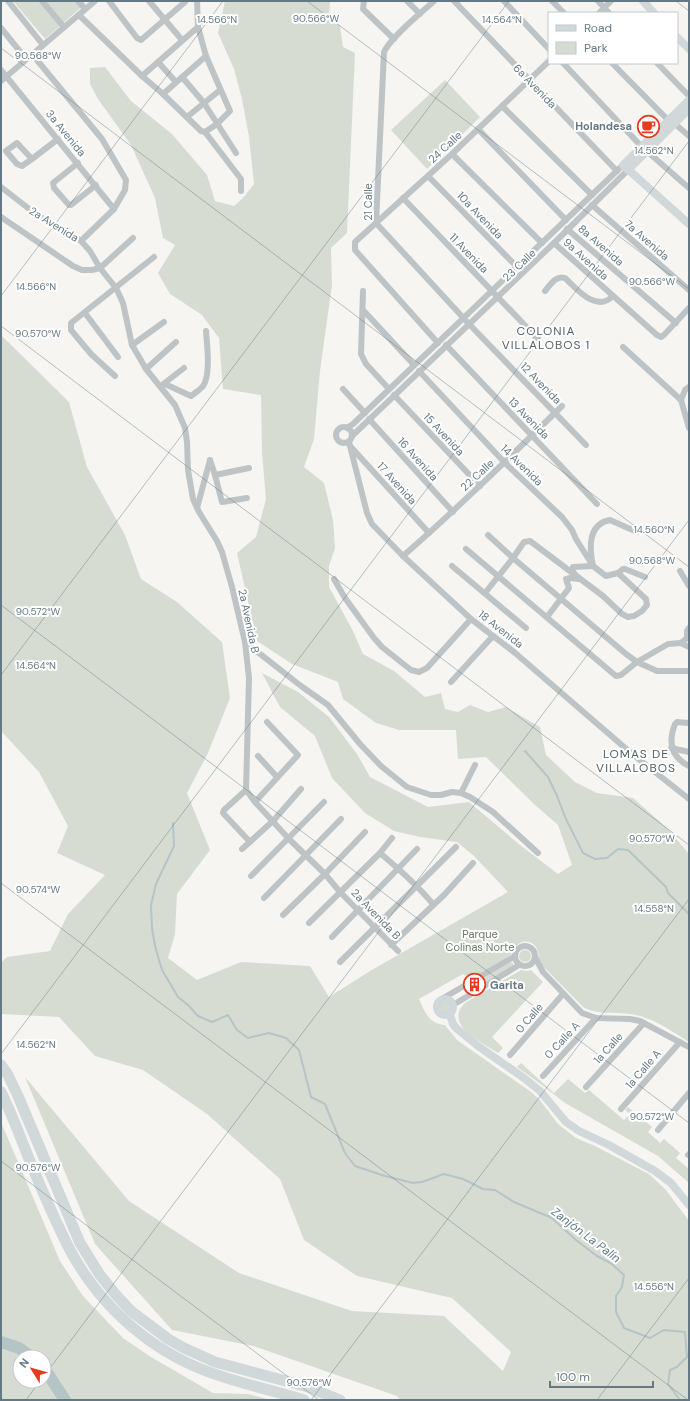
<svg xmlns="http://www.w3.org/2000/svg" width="690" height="1401" viewBox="0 0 690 1401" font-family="'DM Sans',sans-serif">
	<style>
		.green { fill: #d7dcd3; fill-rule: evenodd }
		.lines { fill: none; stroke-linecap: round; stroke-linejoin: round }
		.stream { stroke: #b5c4c6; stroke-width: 2 }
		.river { stroke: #b5c4c6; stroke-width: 12 }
		.street { stroke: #bec4c6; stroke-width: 6 }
		.secondary { stroke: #d1d8da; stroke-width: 8 }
		.highway { stroke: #d1d8da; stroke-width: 11 }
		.ticks { fill: none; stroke: #647983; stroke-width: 1; stroke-opacity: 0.45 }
		.labels { text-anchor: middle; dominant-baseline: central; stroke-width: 4; stroke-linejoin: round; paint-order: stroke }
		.street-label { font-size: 11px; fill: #647983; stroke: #fff }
		.poi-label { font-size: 11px; font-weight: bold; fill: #647983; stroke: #fff; text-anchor: end }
		.park-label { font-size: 11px; fill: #6a7a63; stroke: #fff }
		.neighbourhood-label { font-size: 12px; letter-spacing: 1px; fill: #526168; stroke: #fff }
		.water-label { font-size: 12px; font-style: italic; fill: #5f7b80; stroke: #fff }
		.ticks-label { font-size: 10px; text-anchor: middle; fill: #647983; stroke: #fff; stroke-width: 4; stroke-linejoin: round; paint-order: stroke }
	</style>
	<rect width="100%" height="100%" fill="#f6f5f2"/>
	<g class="green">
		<polygon points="13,1 83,1 85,4 45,39"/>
		<path d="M225 1H330L329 17 340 26 343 47 355 53 347 233 331 248 332 285 320 371 314 439 304 467 324 483 333 520 335 548 329 566V587L353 631 363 654 394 671 425 697 441 693 445 709 458 712 470 705 488 712 506 707 540 727 546 755 575 782 597 793 633 798 667 828 689 854V1042C673 1032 655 1019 636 1015 619 1011 599 1016 583 1007L538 961C541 951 534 939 522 942 515 944 515 951 510 955 499 963 486 969 475 976L473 973 466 976 463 974 419 999C424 1011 429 1024 445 1025L457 1040 531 1092 539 1099 558 1124 576 1138 595 1146 649 1174 666 1190 689 1221V1400H400L397 1396 253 1346 172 1330 95 1244 25 1077 129 1201 239 1273 352 1311 444 1316 503 1371 511 1352 452 1298 357 1276 304 1240 280 1179 207 1114 143 1070 95 1056 59 1017 1 1014V963L7 957 50 951 68 914 105 875 57 853 68 826 39 772 1 731V335L69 402 87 467 125 535 141 579 177 602 222 642 230 698 208 753 187 793 210 850 177 894 175 934 168 958 197 980 241 962 310 966 329 997 370 971 508 892 474 856 457 842 420 837 394 831 365 813 332 778 315 736 280 707 262 673 298 692 329 717 357 754 370 777 428 807 469 802 520 845 558 874 572 865 558 825 535 805 486 757 458 759 456 730H399L376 723 343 699 338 682 292 664 257 641 237 553 256 537 266 499 262 453 261 395 223 389 219 338 202 315 170 294 158 273 175 245 163 238 155 198 131 145 98 99 90 84V68L105 67 131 101 172 134 207 175 215 201 234 206 243 198 254 184 249 137 242 99 234 69 218 33Z"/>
		<polygon points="445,80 480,117 427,169 391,130"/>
		<circle cx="525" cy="956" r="6"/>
		<polygon points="510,962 513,963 513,966 479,985 477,982"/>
		<path d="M521 970 527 971 531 970 543 982 492 1037 503 1048 498 1053C484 1043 442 1025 465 1003Z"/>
		<circle cx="445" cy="1007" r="6"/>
		<polygon points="521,1063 554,1093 568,1079 585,1093 589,1090 624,1120 630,1114 625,1110 628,1107 652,1127 648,1132 660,1143 664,1139 680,1153 676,1158 689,1169 689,1183 658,1156 565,1103 542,1085 517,1067"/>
		<path d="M1 1122 60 1261 83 1296 123 1338 151 1357 213 1393 248 1394 271 1400H1ZM20 1357H44V1381H20Z"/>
	</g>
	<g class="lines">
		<g class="stream">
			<polyline points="525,751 548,777 557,796 566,819 583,853 595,859 607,858 618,849 628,850 666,887 668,893 689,914"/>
			<polyline points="173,823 174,846 156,884 151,905 152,928 155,946 162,970 178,997 188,1005 198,1016 212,1022 228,1015 237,1030 248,1038 269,1033 286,1038 299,1050 311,1097 325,1104 345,1153 355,1166 385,1176 413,1183 422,1182 444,1174 463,1179 483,1189 495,1190 514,1202 552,1218 576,1240 597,1256 612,1264 624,1275 622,1287 616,1296 616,1312 624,1328 650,1338 664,1330 685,1332 687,1357 677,1367 670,1370 668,1384 680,1400"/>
		</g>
		<g class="river">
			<polyline points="1,1342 19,1348 31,1357"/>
			<polyline points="44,1368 65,1400"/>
		</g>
		<g class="street">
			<polyline points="8,1 43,45"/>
			<polyline points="42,1 64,27"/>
			<polyline points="78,1 85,9"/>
			<polyline points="109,1 137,38 141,40 185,2"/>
			<polyline points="149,1 182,40"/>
			<polyline points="197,1 198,27 206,56 230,111 217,124 205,132"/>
			<polyline points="364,1 363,9 394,39"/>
			<polyline points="407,1 420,14"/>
			<path d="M434 1C421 13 391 37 384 52L376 223 469 324 586 445"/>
			<polyline points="454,1 617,171"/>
			<polyline points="504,1 549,49"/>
			<polyline points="552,1 564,13"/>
			<polyline points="598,1 609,13"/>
			<polyline points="599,13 611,1"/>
			<polyline points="79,15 142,76 163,94 201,131 205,132 241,179 241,191"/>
			<polyline points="1,28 26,59"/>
			<polyline points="32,54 102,139 126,180 125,190 114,209 81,241"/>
			<polyline points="158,62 176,82"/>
			<polyline points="563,63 641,146 689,188"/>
			<polyline points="612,63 668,120"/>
			<polyline points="657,63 689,96"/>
			<polyline points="1,70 114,209"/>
			<polyline points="142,76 198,27"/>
			<polyline points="182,77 204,103 236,153"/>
			<polyline points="1,81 95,1"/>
			<polyline points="163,94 206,56"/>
			<polyline points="502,106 592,195"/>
			<polyline points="187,117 220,90"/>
			<polyline points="674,123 689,136"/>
			<polyline points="478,129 566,220"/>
			<polyline points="452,154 542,243"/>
			<polyline points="32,159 17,143 6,151 17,164 22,166 32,159 58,139"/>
			<polyline points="78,163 53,183 54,188 69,205 71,205 96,185"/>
			<polyline points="428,176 517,267"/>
			<polyline points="1,187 37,215 81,241 90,251 100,268 116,288 123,303 132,345 146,369 175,405 185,428 187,442 188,470 193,499 199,512 217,541 222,552 232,587 245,642 249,678 246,790 255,802 289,839 325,874 340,892 398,951"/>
			<polyline points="403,198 537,338"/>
			<polyline points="592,205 689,290"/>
			<polyline points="1,217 73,266 82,270 92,270 100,268 133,238"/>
			<polyline points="567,229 676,323"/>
			<polyline points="554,243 657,335 661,337 664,335 689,308"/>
			<polyline points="363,291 361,354 366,364 389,389"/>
			<path d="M545 291C550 285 556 275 565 278 577 289 596 313 613 296"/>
			<polyline points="363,310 414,365"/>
			<polyline points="85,313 118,357"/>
			<polyline points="438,343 355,250 355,242 452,154 549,61"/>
			<polyline points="132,345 164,322"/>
			<polyline points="446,345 597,504"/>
			<polyline points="623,347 681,400 689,428"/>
			<polyline points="146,369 176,342"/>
			<polyline points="419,371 505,463 562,517 572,530 576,539 593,566 606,576 618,573 623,569 625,569 645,577"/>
			<polyline points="115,376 91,354 71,330 71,323 154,257"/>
			<path d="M165 384 191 396C195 393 200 390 203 386 211 375 207 345 206 331"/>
			<polyline points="162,385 184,368"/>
			<polyline points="343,389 365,413"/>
			<polyline points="394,395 480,486"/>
			<polyline points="681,400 685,390 689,387"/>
			<polyline points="369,419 453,512"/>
			<circle cx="344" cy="435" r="8"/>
			<polyline points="347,428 353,424 623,165"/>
			<polyline points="352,436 554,243 628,170"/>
			<polyline points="349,442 367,513 372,524 403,556 471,619 514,652 631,753 689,799"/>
			<polyline points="351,447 429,533"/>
			<polyline points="210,460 215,475 222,502 247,498"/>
			<polyline points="215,475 249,468"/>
			<polyline points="197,508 210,460"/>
			<polyline points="488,535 513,558 626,654 637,662 657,671 689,671"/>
			<polyline points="466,549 616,676 621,675 637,662 668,644 681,643 689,647"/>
			<path d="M403 556C458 508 510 457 562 406"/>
			<polyline points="452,566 526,628"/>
			<polyline points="680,571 689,586"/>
			<polyline points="334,579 345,598 374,638 382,647 411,670 419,672 427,668 471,619"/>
			<polyline points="485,593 513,558 524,542 530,541 603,596 622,614 628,617 634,616 642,611 647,605 646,599 618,573"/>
			<path d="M547 617 569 588 566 579 569 578 579 579 573 572V567L593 566C589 547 588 524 610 520L637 532"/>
			<polyline points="245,642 301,686 328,705 360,744 381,766 407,787 431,795 441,795 452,792 461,793 470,797 493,812 538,853"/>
			<polyline points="681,643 687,638 687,631 689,628"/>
			<polyline points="451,682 493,636"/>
			<path d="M689 723 677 722 675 724C668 742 671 757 689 766"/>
			<polyline points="671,748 689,752"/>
			<polyline points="258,756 277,777"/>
			<polyline points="246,790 224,810 223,813 250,842"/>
			<polyline points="461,793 475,765"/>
			<polyline points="255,802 298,755 267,722"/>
			<polyline points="242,849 273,821 301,789"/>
			<path d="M380 853C399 869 417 885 433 904"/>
			<polyline points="251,876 324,802"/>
			<polyline points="264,898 341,819"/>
			<polyline points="283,915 325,874 365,832"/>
			<polyline points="309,923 380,853 392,838"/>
			<polyline points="332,937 417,849"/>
			<polyline points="391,945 444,895 473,863"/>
			<circle cx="525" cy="956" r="10"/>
			<polyline points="535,957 543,972 582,1013 596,1018 630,1019 640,1021 689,1047"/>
			<polyline points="340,962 456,847"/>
			<polyline points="440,1000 515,956"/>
			<polyline points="453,1005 519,965"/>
			<polyline points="510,1055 563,994"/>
			<polyline points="543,1076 596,1018"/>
			<polyline points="586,1087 644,1023"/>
			<polyline points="621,1109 680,1042"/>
			<polyline points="658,1130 689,1093"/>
			<polyline points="688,1155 689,1154"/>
		</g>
		<g class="secondary">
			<polyline points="643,1 654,13"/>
			<polyline points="677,37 689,49"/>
			<polyline points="689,100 623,165 689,224"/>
			<polyline points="628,170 689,109"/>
			<circle cx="445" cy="1007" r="8"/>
			<polyline points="450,1015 453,1024 456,1028 478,1046 524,1078 540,1091 566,1122 579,1131 609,1145 655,1171 671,1183 689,1205"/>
		</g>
		<g class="highway">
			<polyline points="1,1065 8,1075 18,1096 80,1243 100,1275 117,1296 131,1311 168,1339 184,1348 215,1362 308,1387 340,1400"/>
			<path d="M1 1092C14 1118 23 1145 34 1171 45 1197 57 1225 70 1250 97 1301 142 1343 194 1366 227 1381 269 1389 304 1400"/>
		</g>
	</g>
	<path class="ticks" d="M307 1 689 289M676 1 689 11M1 48 689 567M1 296 223 1M1 326 689 845M1 605 689 1123M1 675 509 1M1 883 688 1400M1 1054 689 141M1 1161 319 1400M44 1376 689 520M26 1400 40 1381M311 1400 689 899M597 1400 689 1278"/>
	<defs>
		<symbol id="cafe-ring" viewBox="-11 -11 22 22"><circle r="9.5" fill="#fff" stroke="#e63b21" stroke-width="1.5"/><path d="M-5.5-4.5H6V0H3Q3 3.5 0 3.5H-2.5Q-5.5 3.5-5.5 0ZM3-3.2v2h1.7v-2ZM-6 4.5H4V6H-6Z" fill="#e63b21"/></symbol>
		<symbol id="building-ring" viewBox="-11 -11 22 22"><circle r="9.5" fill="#fff" stroke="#e63b21" stroke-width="1.5"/><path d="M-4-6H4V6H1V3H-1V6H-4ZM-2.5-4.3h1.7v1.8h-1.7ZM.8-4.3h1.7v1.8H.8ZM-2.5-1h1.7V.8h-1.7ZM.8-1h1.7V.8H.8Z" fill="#e63b21"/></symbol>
	</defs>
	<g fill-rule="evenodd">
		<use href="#cafe-ring" x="636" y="114" width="25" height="25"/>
		<use href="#building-ring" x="462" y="972" width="25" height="25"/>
	</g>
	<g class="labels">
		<g class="street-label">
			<text transform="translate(535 86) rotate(46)">6a Avenida</text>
			<text transform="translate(66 133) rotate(51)">3a Avenida</text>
			<text transform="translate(445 147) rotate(-43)">24 Calle</text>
			<text transform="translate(368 202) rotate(-90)">21 Calle</text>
			<text transform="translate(480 215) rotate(46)">10a Avenida</text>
			<text transform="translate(54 224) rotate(32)">2a Avenida</text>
			<text transform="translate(647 240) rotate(41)">7a Avenida</text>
			<text transform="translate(601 245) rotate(41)">8a Avenida</text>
			<text transform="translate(469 253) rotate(46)">11 Avenida</text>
			<text transform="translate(586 259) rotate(42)">9a Avenida</text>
			<text transform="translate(519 265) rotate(-44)">23 Calle</text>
			<text transform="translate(541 383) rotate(46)">12 Avenida</text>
			<text transform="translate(529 418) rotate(46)">13 Avenida</text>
			<text transform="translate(444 434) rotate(47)">15 Avenida</text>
			<text transform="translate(418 459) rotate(48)">16 Avenida</text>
			<text transform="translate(522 465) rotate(44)">14 Avenida</text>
			<text transform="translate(477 475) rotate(-43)">22 Calle</text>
			<text transform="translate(397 483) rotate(48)">17 Avenida</text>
			<text transform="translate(249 621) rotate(78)">2a Avenida B</text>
			<text transform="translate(501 629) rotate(38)">18 Avenida</text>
			<text transform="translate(376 914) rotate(46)">2a Avenida B</text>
			<text transform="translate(529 1018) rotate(-49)">0 Calle</text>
			<text transform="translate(562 1040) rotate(-47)">0 Calle A</text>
			<text transform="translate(608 1048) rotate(-48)">1a Calle</text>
			<text transform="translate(643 1069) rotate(-49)">1a Calle A</text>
		</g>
		<g class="poi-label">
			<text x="632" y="126">Holandesa</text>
			<text x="490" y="985" text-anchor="start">Garita</text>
		</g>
		<g class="park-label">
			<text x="480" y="934">Parque<tspan x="480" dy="13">Colinas Norte</tspan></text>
		</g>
		<g class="neighbourhood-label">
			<text x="546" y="331">COLONIA<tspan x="546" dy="14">VILLALOBOS 1</tspan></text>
			<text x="636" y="754">LOMAS DE<tspan x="636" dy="14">VILLALOBOS</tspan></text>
		</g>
		<g class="water-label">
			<text transform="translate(586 1235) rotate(37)">Zanjón La Palín</text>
		</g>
	</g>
	<g class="ticks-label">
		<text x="316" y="22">90.566°W</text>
		<text x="217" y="23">14.566°N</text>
		<text x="502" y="23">14.564°N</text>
		<text x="38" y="59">90.568°W</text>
		<text x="654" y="154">14.562°N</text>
		<text x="652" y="285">90.566°W</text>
		<text x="36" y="290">14.566°N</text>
		<text x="38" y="337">90.570°W</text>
		<text x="654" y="533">14.560°N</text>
		<text x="652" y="564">90.568°W</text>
		<text x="38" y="615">90.572°W</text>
		<text x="36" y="669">14.564°N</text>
		<text x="652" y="842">90.570°W</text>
		<text x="38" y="893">90.574°W</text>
		<text x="654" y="912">14.558°N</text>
		<text x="36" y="1048">14.562°N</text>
		<text x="652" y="1120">90.572°W</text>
		<text x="38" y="1171">90.576°W</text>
		<text x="654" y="1290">14.556°N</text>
		<text x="309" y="1386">90.576°W</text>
	</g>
	<rect width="690" height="1401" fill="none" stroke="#647983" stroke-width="4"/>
	<rect x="548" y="12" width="130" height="52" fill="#ffffff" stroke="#c1c9cd"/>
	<rect x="556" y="25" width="20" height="6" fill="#d1d8da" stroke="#c1c9cd"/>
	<text x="584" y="32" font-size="12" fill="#647983">Road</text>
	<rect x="556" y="42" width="20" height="12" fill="#d7dcd3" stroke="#c1c9cd"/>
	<text x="584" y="52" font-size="12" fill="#647983">Park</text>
	<g transform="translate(32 1369) rotate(307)"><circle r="19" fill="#ffffff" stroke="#c1c9cd"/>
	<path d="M0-3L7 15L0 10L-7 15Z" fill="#e63b21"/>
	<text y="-6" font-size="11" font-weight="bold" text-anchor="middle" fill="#647983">N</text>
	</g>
	<path d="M550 1381v6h103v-6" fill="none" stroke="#647983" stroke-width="2"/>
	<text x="556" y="1381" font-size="12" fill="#647983" stroke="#ffffff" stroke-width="3" paint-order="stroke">100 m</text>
</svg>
